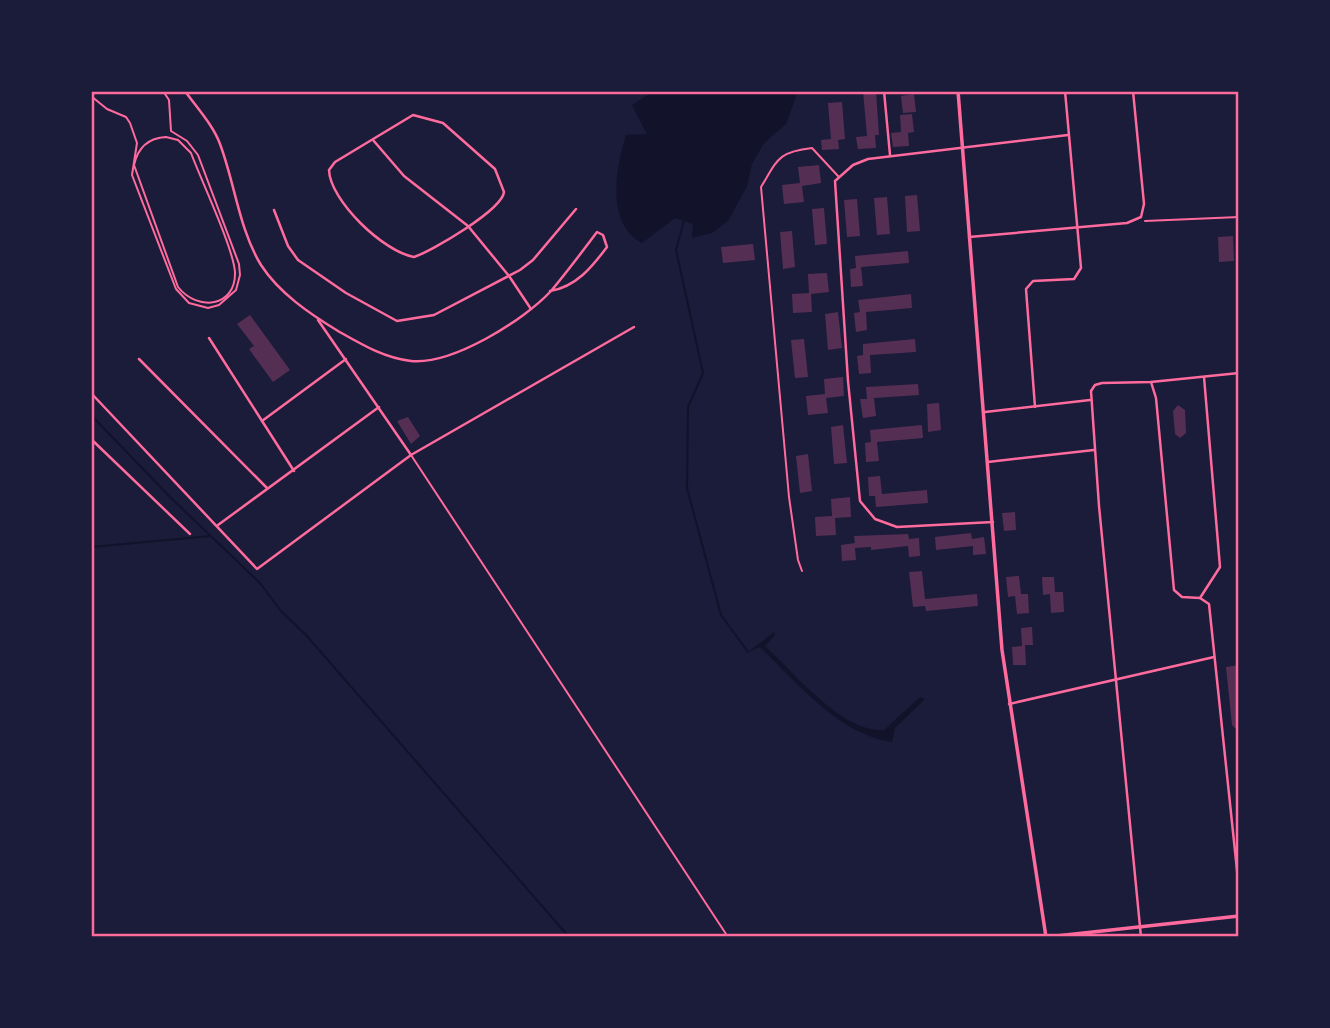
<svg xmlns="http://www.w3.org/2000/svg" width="1330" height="1028" viewBox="0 0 1330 1028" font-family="'Libre Baskerville',serif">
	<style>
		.water { fill: #12122b }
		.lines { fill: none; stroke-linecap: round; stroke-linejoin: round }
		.stream { stroke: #12122b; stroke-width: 2 }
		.building { fill: #542f53 }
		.path { stroke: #ff6b9d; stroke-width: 2 }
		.service { stroke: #ff6b9d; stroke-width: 2 }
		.minor { stroke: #ff6b9d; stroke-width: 2.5 }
		.tertiary { stroke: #ff6b9d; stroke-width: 3.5 }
		.neatline { fill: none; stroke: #ff6b9d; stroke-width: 2.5 }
	</style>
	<rect width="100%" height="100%" fill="#1b1b3a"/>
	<g class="water">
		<path d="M654 91H798L786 124 764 143 752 164 747 186 728 221 712 233 692 238 693 224 675 218 642 243C605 223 616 168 626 135L647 134 632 105Z"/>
		<path d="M774 632 775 635 765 646C795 673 842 733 884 730L920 697 925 699 895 728 892 742C838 734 797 682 760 647L748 652Z"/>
	</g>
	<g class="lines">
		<g class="stream">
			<polyline points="684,221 676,250 703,373 688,407 687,488 721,615 748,652"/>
			<polyline points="91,415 172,499 260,583 281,611 306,635 569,937"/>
			<polyline points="91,547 211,536"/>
		</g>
	</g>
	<g class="building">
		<polygon points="863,91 876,91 879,135 875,135 876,148 858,149 856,137 867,136"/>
		<polygon points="914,94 916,112 903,113 901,96"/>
		<polygon points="842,102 845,139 838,140 839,149 822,150 821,140 831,139 828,103"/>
		<polygon points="912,114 914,132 908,133 909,146 893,147 891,133 901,132 900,115"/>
		<polygon points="819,165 821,183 802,186 804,202 784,204 782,185 800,183 798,167"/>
		<polygon points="917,195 920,231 907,232 905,196"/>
		<polygon points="887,197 890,234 877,235 874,198"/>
		<polygon points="857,199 860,236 847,237 844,200"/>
		<polygon points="824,208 827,244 815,245 812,209"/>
		<polygon points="792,231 795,267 783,269 780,232"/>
		<polygon points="1233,236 1234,261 1219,262 1218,237"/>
		<polygon points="753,244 755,260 723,263 721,247"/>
		<polygon points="908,251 909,263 861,267 863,286 851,287 850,269 856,268 855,256"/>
		<polygon points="827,273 829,292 811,294 812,312 793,313 792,294 809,293 808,274"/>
		<polygon points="911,294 912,308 866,312 867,330 856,332 854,313 860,312 858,300"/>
		<polygon points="838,312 842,348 828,350 825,314"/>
		<polygon points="250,315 290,370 273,382 249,349 254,346 237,324"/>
		<polygon points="804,339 808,377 795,378 791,340"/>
		<polygon points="915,339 916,352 870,355 871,373 859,374 857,356 863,355 863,344"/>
		<polygon points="843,377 844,396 826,398 828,413 808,415 806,396 825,394 824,379"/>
		<polygon points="918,384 919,395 874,398 876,416 863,418 860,399 867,399 866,387"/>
		<polygon points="939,403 941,430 928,432 927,404"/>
		<polygon points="1178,405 1185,410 1186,433 1180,438 1175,434 1173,411"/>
		<polygon points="408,417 420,436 411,444 397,421"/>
		<polygon points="843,425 847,463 834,464 831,427"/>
		<polygon points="922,425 923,438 877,442 879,461 866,462 865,443 871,442 870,430"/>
		<polygon points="808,454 812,491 800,493 796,456"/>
		<polygon points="880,476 882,494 927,490 928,503 876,507 875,496 869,496 868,477"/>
		<polygon points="850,497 851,517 835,518 836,535 816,536 815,517 832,516 831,499"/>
		<polygon points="1015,512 1016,530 1004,531 1002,513"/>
		<polygon points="971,533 972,539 984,537 986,554 973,555 973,546 936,550 935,537"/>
		<polygon points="908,534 909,539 919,538 920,556 909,557 908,546 871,550 871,547 855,548 856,560 842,561 841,545 855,543 854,536"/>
		<polygon points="922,571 925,599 977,594 978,606 926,611 925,606 913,607 909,572"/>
		<polygon points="1019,576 1021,594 1028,594 1029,613 1017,614 1015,596 1008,597 1006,577"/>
		<polygon points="1042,577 1054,577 1055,592 1063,592 1064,612 1051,613 1050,594 1043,595"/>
		<polygon points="1032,627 1033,645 1025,645 1026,665 1013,665 1012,647 1022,646 1021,628"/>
		<polygon points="1239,665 1239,732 1232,725 1226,667"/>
	</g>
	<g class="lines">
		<g class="path">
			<polyline points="91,96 107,109 126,117 130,123 137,143 132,175 176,289 189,303 208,308 219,305 236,290 240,275 239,264 198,155 187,141 171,131 169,100 163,91"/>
			<path d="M166 137 178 140 191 153C201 180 233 247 235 272 236 307 198 312 178 287L134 165C138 147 148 138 166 137Z"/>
			<polyline points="1145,221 1239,217"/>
		</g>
		<g class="service">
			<polyline points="411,455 728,937"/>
			<path d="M802 571 798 560 789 497 761 187C778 159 778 152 812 148L838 176"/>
		</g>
		<g class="minor">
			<path d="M185 91C197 108 213 125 220 144 235 184 239 229 261 265 279 293 310 314 338 331 361 344 384 358 411 361 452 365 523 321 551 291 567 272 582 252 597 232L603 235 607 247C592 267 576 287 550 291"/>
			<polyline points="884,91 890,155"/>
			<path d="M413 115 443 123 495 169 504 192C502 210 432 251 414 257 384 252 330 201 329 170L335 162Z"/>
			<polyline points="373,140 404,176 468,226 509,276 531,309"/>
			<polyline points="274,210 288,246 298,260 346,293 397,321 434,315 520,270 533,260 576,209"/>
			<polyline points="969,237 1127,223 1141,217 1144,204 1133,91"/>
			<polyline points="318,320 411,455"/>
			<polyline points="209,338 294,471"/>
			<polyline points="139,359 267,488"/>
			<polyline points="1151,382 1156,398 1174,590 1182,597 1200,598 1209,604 1239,889"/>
			<polyline points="91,393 257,569 411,455 634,327"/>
			<polyline points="1035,407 1026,289 1033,281 1074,279 1081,268 1065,91"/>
			<polyline points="985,412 1090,400"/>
			<polyline points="262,421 346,359"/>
			<polyline points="91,439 190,534"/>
			<polyline points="988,462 1094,450"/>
			<polyline points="993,522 897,527 875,519 860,501 848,381 835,181 853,165 868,159 1068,135"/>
			<polyline points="218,525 379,407"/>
			<polyline points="1200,598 1220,567 1204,377"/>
			<polyline points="1009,704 1214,657"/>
			<polyline points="1141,937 1099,506 1091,391 1095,385 1102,383 1151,382 1239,373"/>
		</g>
		<g class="tertiary">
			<polyline points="958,91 1002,650 1046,937"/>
			<polyline points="1047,937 1239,916"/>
		</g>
	</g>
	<rect width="1330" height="1028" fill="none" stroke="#1b1b3a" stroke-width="186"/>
	<rect x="93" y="93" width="1144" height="842" class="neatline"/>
</svg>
